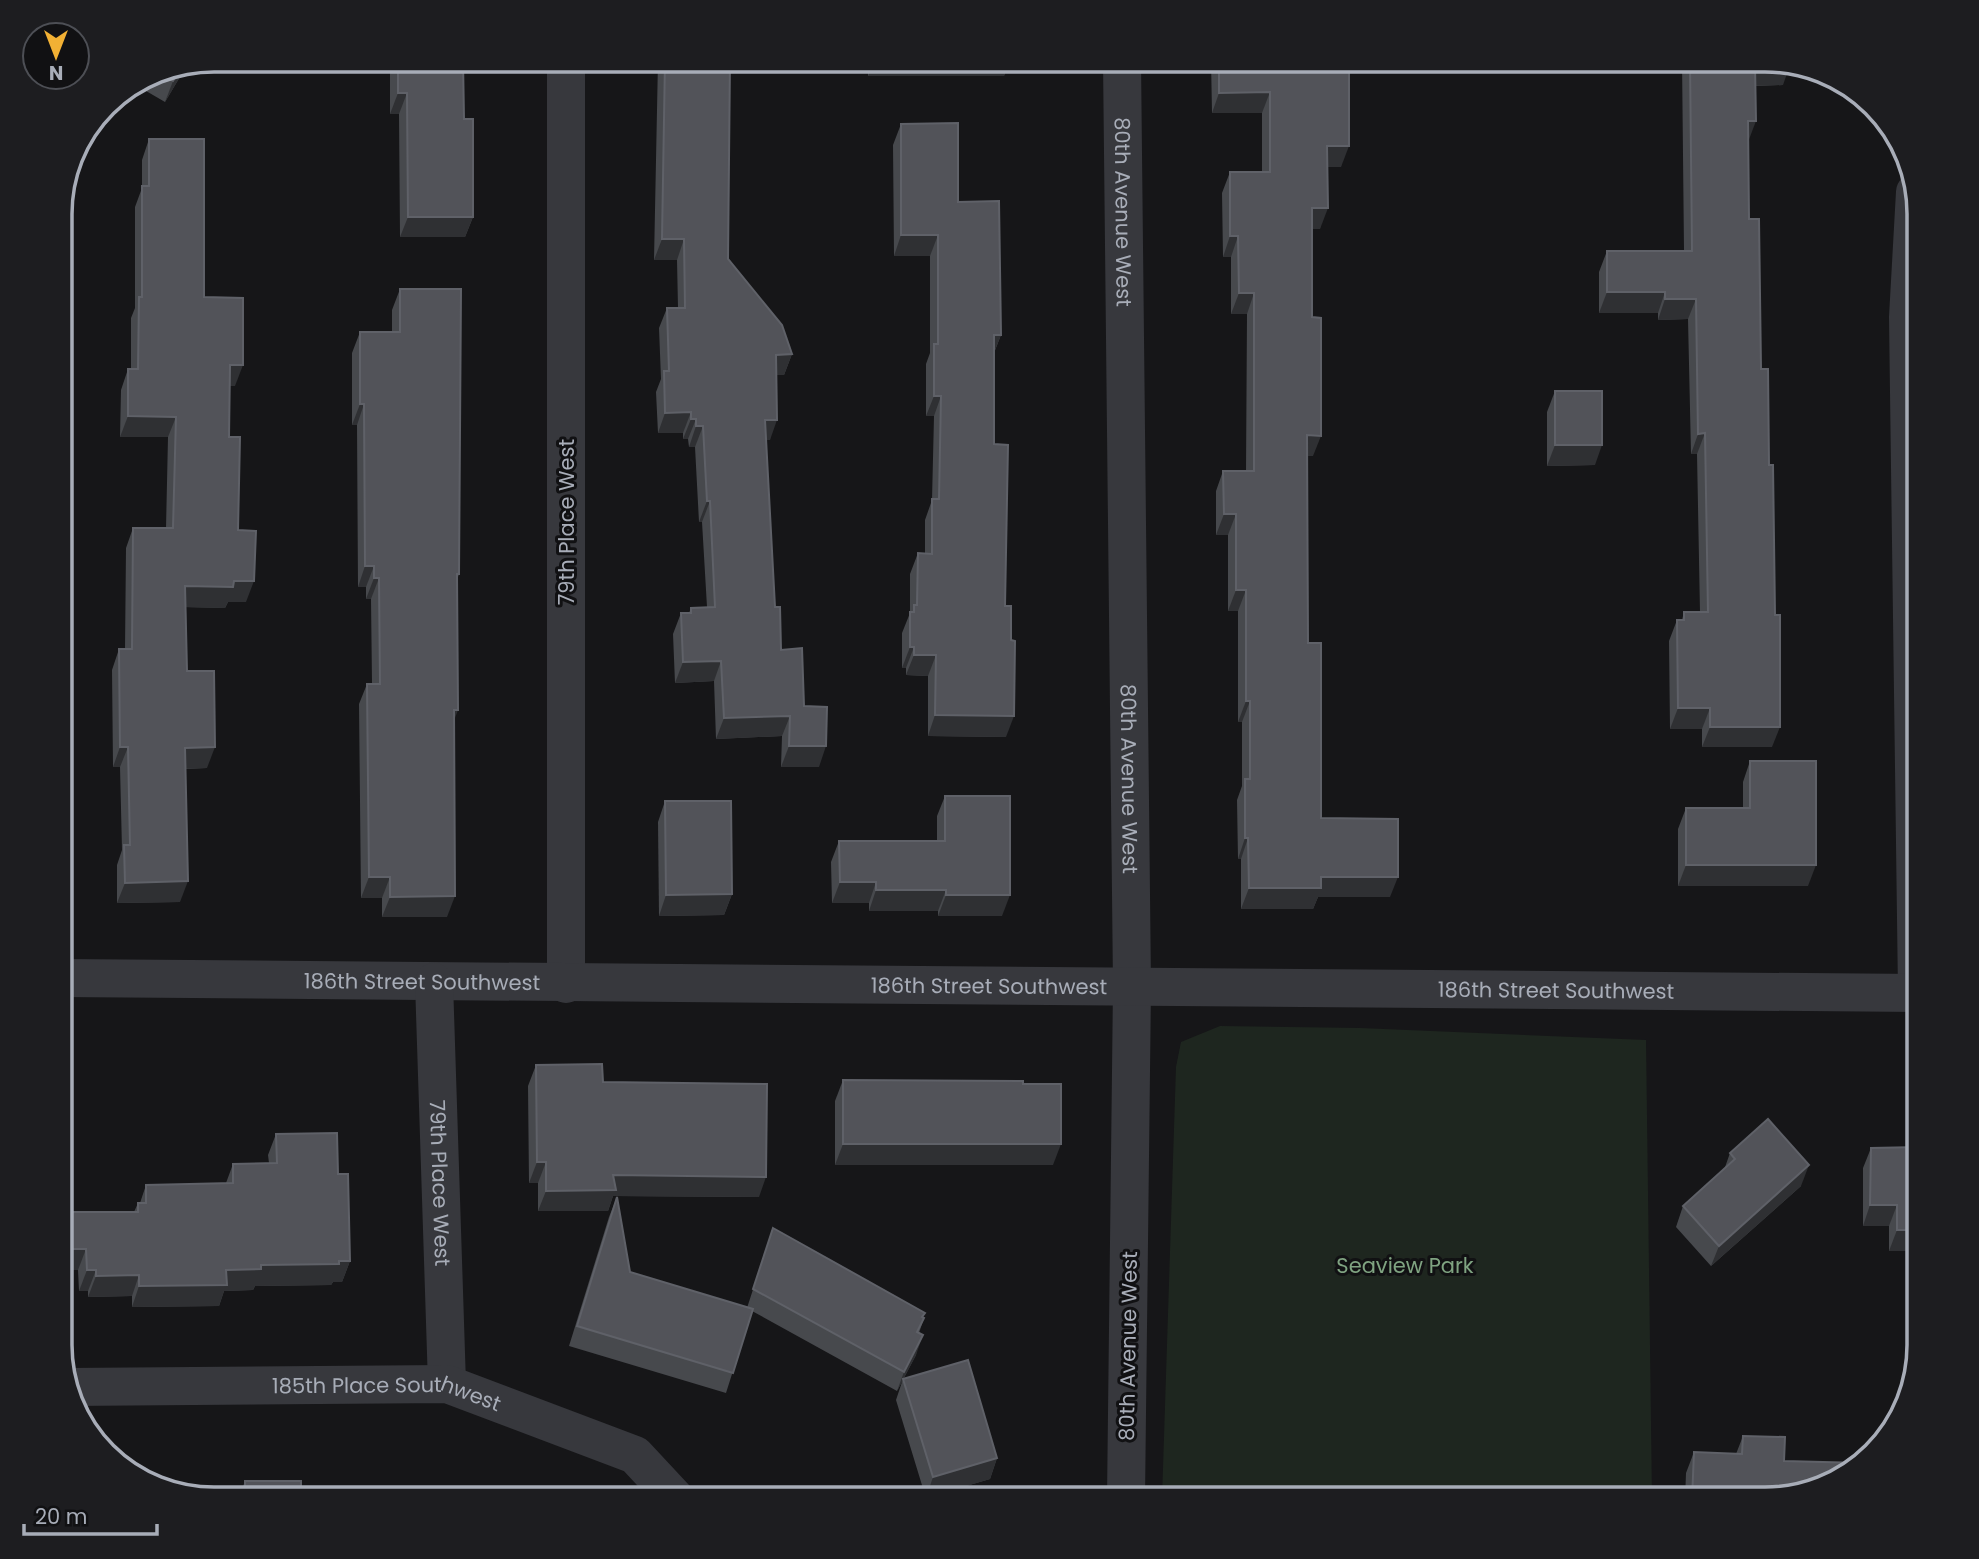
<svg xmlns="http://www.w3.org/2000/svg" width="1979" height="1559" viewBox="0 0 1979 1559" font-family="Poppins,sans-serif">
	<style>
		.green { fill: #1e261f }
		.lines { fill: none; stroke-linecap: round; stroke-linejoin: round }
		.minor { stroke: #37383d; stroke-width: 38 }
		.wall { fill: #47494d }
		.shaded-wall { fill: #2f3033 }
		.building { fill: #525359; stroke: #5f6168; stroke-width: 2 }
		.labels { text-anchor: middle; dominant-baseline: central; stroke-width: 6; stroke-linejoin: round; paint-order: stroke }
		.street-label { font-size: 21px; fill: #a8adb8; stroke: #111113 }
		.park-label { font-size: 21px; fill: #7fa381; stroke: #111113 }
		.rim { fill: none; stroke: #a8adb8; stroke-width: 3.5 }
	</style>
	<rect width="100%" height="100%" fill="#161618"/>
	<polygon class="green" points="1220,1026 1360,1028 1646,1040 1652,1499 1162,1499 1176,1067 1181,1042"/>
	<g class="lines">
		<g class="minor">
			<polyline points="566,60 566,984"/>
			<path id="s1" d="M1122 60 1132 986 1126 1499"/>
			<polyline points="1915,192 1908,317 1917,993"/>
			<path id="s2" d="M60 978C680 984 1300 987 1919 993"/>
			<path id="s3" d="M434 982 447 1384"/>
			<path id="s4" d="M68 1387 447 1384 635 1455 676 1499"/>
		</g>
	</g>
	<g class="wall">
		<polygon points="390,60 463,60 464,119 473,217 465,237 400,237 399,114 390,114"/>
		<polygon points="658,60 730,60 728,259 792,354 784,375 776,375 770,440 766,440 775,607 781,650 804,706 819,767 781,767 782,736 716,739 714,681 675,683 673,634 681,613 689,613 691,608 707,607 702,522 699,522 695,447 689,447 688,439 683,439 683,433 658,433 656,392 661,379 659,328 667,308 678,308 677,260 654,260"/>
		<polygon points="840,60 1010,60 1004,76 868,76 868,64 840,64"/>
		<polygon points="1211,60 1349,60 1341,167 1327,167 1320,229 1312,229 1313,456 1307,456 1308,643 1321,818 1390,897 1318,897 1313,909 1241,909 1241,859 1238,859 1237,800 1242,786 1242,722 1238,722 1238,611 1228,611 1228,535 1216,535 1216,491 1223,471 1246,471 1247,314 1231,314 1231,257 1223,257 1222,193 1230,172 1262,172 1262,113 1212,113"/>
		<polygon points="1682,60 1766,60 1783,85 1755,86 1748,141 1749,219 1761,369 1772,747 1702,747 1702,729 1670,729 1669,641 1677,620 1682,620 1684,612 1700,612 1697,454 1691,454 1688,319 1658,320 1658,313 1599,313 1599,272 1607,251 1684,251"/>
		<polygon points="187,65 165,102 134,84 155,71"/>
		<polygon points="901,124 958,202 1001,335 994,353 994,444 1005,606 1006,737 928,736 928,676 906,675 906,668 902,668 902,633 910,613 910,574 918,553 925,553 925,520 932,500 934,416 926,416 926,364 930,353 930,256 894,256 893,145"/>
		<polygon points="149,139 235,386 229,386 229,437 238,530 246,602 228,602 225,608 186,607 187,671 207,768 185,769 180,902 117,903 117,865 122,850 120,767 113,767 112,670 119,649 125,649 126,548 133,528 166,528 168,437 120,437 121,390 128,369 131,369 131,318 135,308 135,207 142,188 142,160"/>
		<polygon points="400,289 459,574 457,580 454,722 447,917 382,917 382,898 361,898 359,704 367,684 372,684 371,599 366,599 366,587 358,587 357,425 352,425 352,353 360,332 392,332 392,310"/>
		<polygon points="1555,391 1595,465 1547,466 1547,412"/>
		<polygon points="1750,761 1808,886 1678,886 1678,829 1686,808 1743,808 1743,782"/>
		<polygon points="945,796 1002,916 938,916 938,911 869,911 869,903 832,903 831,862 839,841 937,841 937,816"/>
		<polygon points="665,801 732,894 724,915 659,916 658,822"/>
		<polygon points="536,1065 603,1082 759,1197 613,1196 608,1211 538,1211 538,1183 529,1183 528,1086"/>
		<polygon points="843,1080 1023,1084 1053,1165 835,1165 835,1101"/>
		<polygon points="276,1134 350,1261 342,1282 333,1282 331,1285 255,1286 253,1290 224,1291 219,1306 132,1307 132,1296 88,1297 88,1291 79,1291 78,1270 60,1270 134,1212 138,1203 140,1203 146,1185 226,1183 233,1164 269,1163 268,1155"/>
		<polygon points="1871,1148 1919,1251 1889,1251 1889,1226 1863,1226 1863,1168"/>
		<polygon points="1730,1153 1801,1186 1711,1266 1676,1227 1683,1206 1724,1170"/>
		<polygon points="617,1197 630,1272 747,1308 773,1228 925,1313 923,1317 924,1318 919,1333 916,1355 897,1391 752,1311 726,1393 569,1346 609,1217"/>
		<polygon points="903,1379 997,1458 990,1479 938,1494 950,1500 894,1500 895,1496 925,1495 896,1400"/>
		<polygon points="1743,1436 1766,1500 1685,1500 1686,1473 1694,1452 1736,1454"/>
		<polygon points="245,1481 301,1497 239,1497"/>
	</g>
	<g class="shaded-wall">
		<polygon points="842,60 870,60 868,64 840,64"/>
		<polygon points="874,60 1010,60 1004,76 868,76"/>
		<polygon points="187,65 165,102 173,81 182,66"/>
		<polygon points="1755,65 1790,65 1783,85 1748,86"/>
		<polygon points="1270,92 1262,113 1212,113 1219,93"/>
		<polygon points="398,93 407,93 399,114 390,114"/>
		<polygon points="1748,121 1756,121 1748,142"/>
		<polygon points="1327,146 1349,146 1341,167 1320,167"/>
		<polygon points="1312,208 1328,208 1320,229 1304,229"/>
		<polygon points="408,217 473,217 465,237 400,237"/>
		<polygon points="901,235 938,235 930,256 894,256"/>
		<polygon points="1230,236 1238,236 1231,257 1223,257"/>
		<polygon points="662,239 684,239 677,260 654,260"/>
		<polygon points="1607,292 1665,292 1658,313 1599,313"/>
		<polygon points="1239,293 1254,293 1247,314 1231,314"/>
		<polygon points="1665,299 1696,299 1688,319 1658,320"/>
		<polygon points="994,335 1001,335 993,355"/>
		<polygon points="792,354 784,375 768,375 776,355"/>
		<polygon points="230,365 243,365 235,386 222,386"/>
		<polygon points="934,396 941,396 934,416 926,416"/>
		<polygon points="360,404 364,404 357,425 352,425"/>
		<polygon points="691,412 683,433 658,433 665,413"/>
		<polygon points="128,416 176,417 168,437 120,437"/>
		<polygon points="691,419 696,419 688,439 683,439"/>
		<polygon points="765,420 777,420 770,440 758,440"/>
		<polygon points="696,426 703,426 695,447 689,447"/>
		<polygon points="1705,433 1697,454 1691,454 1698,434"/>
		<polygon points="1307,435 1321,436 1313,456 1300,456"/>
		<polygon points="1555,445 1602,445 1595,465 1547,466"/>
		<polygon points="707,501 710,501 702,522 699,522"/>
		<polygon points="1224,514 1236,514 1228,535 1216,535"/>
		<polygon points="365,566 374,566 366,587 358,587"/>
		<polygon points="374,578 379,578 371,599 366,599"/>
		<polygon points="234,581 254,581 246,602 228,602 225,608 178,607 185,586"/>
		<polygon points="1236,590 1246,590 1238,611 1228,611"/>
		<polygon points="910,647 914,647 906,668 902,668"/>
		<polygon points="914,655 936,655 928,676 906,675"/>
		<polygon points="721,661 714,681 675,683 683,662"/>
		<polygon points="1246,701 1250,701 1242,722 1238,722"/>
		<polygon points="1678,708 1710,708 1702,729 1670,729"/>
		<polygon points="454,710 458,710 450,731"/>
		<polygon points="935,715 1014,716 1006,737 928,736"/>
		<polygon points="790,716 782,736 716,739 724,718"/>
		<polygon points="1710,727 1780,727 1772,747 1702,747"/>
		<polygon points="789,746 826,746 819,767 781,767"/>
		<polygon points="120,747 128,747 120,767 113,767"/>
		<polygon points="215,747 207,768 177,769 185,748"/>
		<polygon points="1245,838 1248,838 1241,859 1238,859"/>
		<polygon points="1686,865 1816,865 1808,886 1678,886"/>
		<polygon points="369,877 390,877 382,898 361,898"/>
		<polygon points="1321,877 1398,877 1390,897 1318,897 1313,909 1241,909 1249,888"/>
		<polygon points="188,881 180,902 117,903 125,883"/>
		<polygon points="840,882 876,882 869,903 832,903"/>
		<polygon points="876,890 946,890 938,911 869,911"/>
		<polygon points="732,894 724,915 659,916 666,895"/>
		<polygon points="946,895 1010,895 1002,916 938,916"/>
		<polygon points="455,896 447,917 382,917 390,897"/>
		<polygon points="843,1144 1061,1144 1053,1165 835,1165"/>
		<polygon points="537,1162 546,1162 538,1183 529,1183"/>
		<polygon points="1809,1165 1801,1186 1711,1266 1719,1246"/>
		<polygon points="613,1175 766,1177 759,1197 613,1196 608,1211 538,1211 546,1191"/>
		<polygon points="1870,1205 1897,1205 1889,1226 1863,1226"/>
		<polygon points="1897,1230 1919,1230 1919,1251 1889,1251"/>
		<polygon points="60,1249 86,1249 78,1270 60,1270"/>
		<polygon points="339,1261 350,1261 342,1282 333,1282 331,1285 255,1286 253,1290 224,1291 219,1306 132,1307 139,1286 261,1265"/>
		<polygon points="87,1270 96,1270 88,1291 79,1291"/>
		<polygon points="139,1275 132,1296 88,1297 96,1276"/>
		<polygon points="923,1335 916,1355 897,1391 904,1372"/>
		<polygon points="997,1458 990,1479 926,1498 933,1477"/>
	</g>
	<g class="building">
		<polygon points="398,60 463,60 464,119 473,119 473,217 408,217 407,93 398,93"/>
		<polygon points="665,60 730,60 728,259 782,325 792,354 776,355 777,420 765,420 775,607 780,607 781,650 802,648 804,706 827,707 826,746 789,746 790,716 724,718 721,661 683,662 681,613 691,613 691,608 715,607 710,501 707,501 703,426 696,426 696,419 691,419 691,412 665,413 664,371 669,371 667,308 685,308 684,239 662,239"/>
		<polygon points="1219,60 1349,60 1349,146 1327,146 1328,208 1312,208 1312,317 1321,318 1321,436 1307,435 1308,643 1321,643 1321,818 1398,819 1398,877 1321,877 1321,888 1249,888 1248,838 1245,838 1245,779 1250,779 1250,701 1246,701 1246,590 1236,590 1236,514 1224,514 1223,471 1254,471 1254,293 1239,293 1238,236 1230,236 1230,172 1270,172 1270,92 1219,93"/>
		<polygon points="1690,60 1766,60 1790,64 1755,65 1756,121 1748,121 1749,219 1759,219 1761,369 1768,369 1769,465 1773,465 1775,615 1780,615 1780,727 1710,727 1710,708 1678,708 1677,620 1684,620 1684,612 1708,612 1705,433 1698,434 1696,299 1665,299 1665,292 1607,292 1607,251 1692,251"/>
		<polygon points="182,66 173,81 156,71"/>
		<polygon points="958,123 958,202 999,201 1001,335 994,335 994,444 1008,445 1005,606 1011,606 1011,640 1015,641 1014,716 935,715 936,655 914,655 914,647 910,647 910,612 914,612 914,605 917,605 918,553 932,554 932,499 939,499 941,396 934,396 934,344 938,344 938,235 901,235 901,124"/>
		<polygon points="149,139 204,139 204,297 243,298 243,365 230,365 229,437 240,437 238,530 256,531 254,581 234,581 233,587 185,586 187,671 214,671 215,747 185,748 188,881 125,883 124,845 130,845 128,747 120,747 119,649 132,649 133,528 173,528 176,417 128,416 128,369 138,369 139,297 142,297 142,186 149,186"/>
		<polygon points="400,289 461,289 459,574 457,574 458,710 454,710 455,896 390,897 390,877 369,877 367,684 380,684 379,578 374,578 374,566 365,566 364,404 360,404 360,332 400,332"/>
		<rect x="1555" y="391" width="47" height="54"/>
		<polygon points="1750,761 1816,761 1816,865 1686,865 1686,808 1750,808"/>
		<polygon points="945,796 1010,796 1010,895 946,895 946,890 876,890 876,882 840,882 839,841 945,841"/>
		<polygon points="665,801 731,801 732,894 666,895"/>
		<polygon points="602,1064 603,1082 767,1084 766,1177 613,1175 616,1190 546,1191 546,1162 537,1162 536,1065"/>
		<polygon points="843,1080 1023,1081 1023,1084 1061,1084 1061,1144 843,1144"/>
		<polygon points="1768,1119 1809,1165 1719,1246 1683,1206 1735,1159 1730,1153"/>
		<polygon points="337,1133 338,1174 348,1174 350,1261 339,1261 339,1264 261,1265 261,1269 226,1270 227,1285 139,1286 139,1275 96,1276 96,1270 87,1270 86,1249 60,1249 60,1212 138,1212 138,1203 146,1203 146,1185 233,1183 233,1164 277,1163 276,1134"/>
		<polygon points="1919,1147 1919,1230 1897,1230 1897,1205 1870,1205 1871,1148"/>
		<polygon points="617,1197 630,1272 753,1309 733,1373 577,1326"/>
		<polygon points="773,1228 925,1313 922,1317 924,1318 917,1332 923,1335 904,1372 753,1289"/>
		<polygon points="968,1360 997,1458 933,1477 903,1379"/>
		<polygon points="1743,1436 1785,1437 1784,1461 1860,1463 1833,1484 1766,1500 1692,1500 1694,1452 1742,1454"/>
		<polygon points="245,1481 301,1481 301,1497 335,1497 335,1499 213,1499 199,1497 245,1498"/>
		<polygon points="949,1494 950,1500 896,1500 895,1496"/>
		<polygon points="459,1495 537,1499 459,1499"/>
	</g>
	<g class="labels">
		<g class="street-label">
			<text stroke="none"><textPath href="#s1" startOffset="152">80th Avenue West</textPath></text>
			<text transform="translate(566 522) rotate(-90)">79th Place West</text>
			<text stroke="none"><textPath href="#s1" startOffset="719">80th Avenue West</textPath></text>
			<text stroke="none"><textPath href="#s2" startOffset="362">186th Street Southwest</textPath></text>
			<text stroke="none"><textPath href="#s2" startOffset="929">186th Street Southwest</textPath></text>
			<text stroke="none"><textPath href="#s2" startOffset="1496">186th Street Southwest</textPath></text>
			<text stroke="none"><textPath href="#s3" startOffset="201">79th Place West</textPath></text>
			<text transform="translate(1128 1346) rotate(-89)">80th Avenue West</text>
			<text stroke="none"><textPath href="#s4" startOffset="320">185th Place Southwest</textPath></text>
		</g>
		<g class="park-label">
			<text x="1405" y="1265">Seaview Park</text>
		</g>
	</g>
	<path d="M0 0H1979V1559H0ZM214 72H1765A142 142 0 0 1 1907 214V1345A142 142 0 0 1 1765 1487H214A142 142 0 0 1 72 1345V214A142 142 0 0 1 214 72Z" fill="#1d1d20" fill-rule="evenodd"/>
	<path class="rim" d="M214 72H1765A142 142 0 0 1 1907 214V1345A142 142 0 0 1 1765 1487H214A142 142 0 0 1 72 1345V214A142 142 0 0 1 214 72Z"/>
	<g transform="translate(56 56) rotate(180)"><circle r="33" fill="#111113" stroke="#4d4f55" stroke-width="2"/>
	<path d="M0-5L12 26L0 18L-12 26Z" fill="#f2b134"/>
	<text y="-10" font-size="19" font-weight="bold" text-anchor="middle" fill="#a8adb8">N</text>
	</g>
	<path d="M24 1524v10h133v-10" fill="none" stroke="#a8adb8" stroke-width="3.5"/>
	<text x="35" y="1524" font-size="21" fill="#a8adb8" stroke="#111113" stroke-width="5" paint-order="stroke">20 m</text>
</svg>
